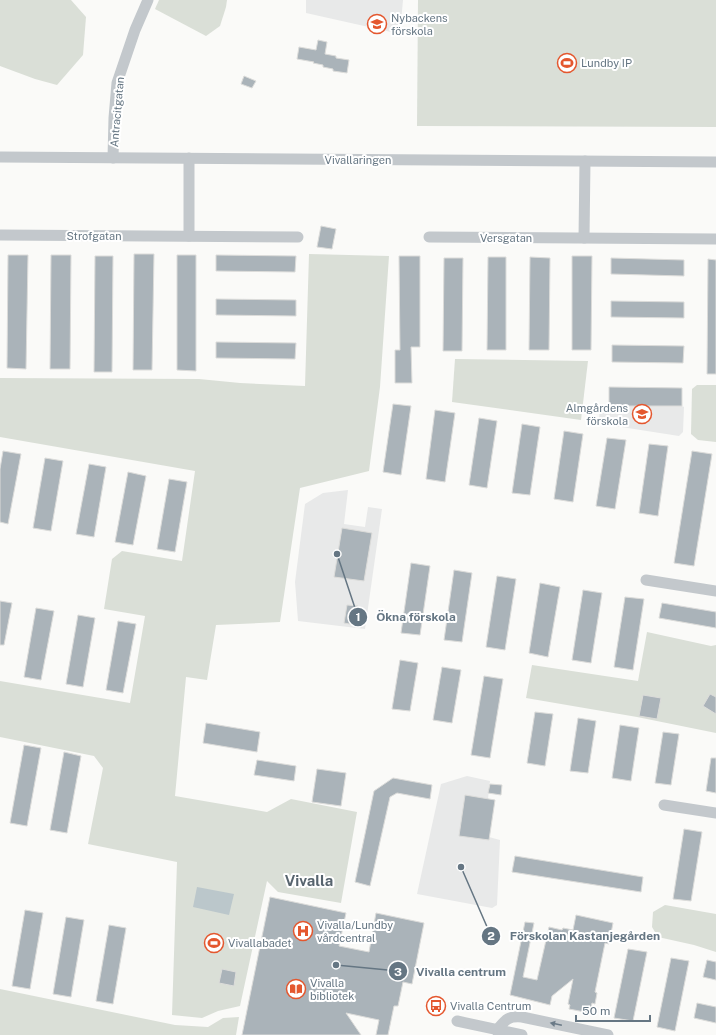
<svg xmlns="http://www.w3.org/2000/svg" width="716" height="1035" viewBox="0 0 716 1035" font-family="'Public Sans',sans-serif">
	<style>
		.built { fill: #e8e9e9 }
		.green { fill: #dadfd7 }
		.water { fill: #bbc7cb }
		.building { fill: #aab3b9; stroke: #dcdcda }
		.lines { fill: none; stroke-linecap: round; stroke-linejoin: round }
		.minor { stroke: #c3c8cc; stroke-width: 11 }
		.oneway { fill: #6a7a87 }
		.labels { text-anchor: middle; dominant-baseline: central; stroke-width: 4; stroke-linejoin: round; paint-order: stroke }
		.poi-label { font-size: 11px; fill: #657683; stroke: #fff; text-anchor: start }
		.street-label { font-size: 11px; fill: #657683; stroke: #fff }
		.district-label { font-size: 15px; font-weight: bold; fill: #57646e; stroke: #fff }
		.leader { fill: none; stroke: #657683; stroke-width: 1.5 }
		.callout-dot { fill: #657683; stroke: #fff; stroke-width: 1.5 }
		.mark-label { font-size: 12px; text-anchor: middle; font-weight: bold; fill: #fff }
		.callout-label { font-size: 12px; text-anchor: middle; font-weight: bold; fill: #657683; stroke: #fff; stroke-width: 4; stroke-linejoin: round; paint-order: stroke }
	</style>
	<rect width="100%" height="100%" fill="#fafaf8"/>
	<g class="built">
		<polygon points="306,0 403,0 400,34 306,13"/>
		<polygon points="609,387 682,388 682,406 684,407 683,432 679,436 602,424 599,421 600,405 609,405"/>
		<polygon points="348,490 344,524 365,527 368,507 382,509 365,629 298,621 295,582 305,504 323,493"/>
		<polygon points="467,776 490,781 488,799 495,800 489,837 500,840 497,905 492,908 417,894 441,784"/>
	</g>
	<g class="green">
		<polygon points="0,0 71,0 86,17 83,55 57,85 35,79 0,66"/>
		<polygon points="159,0 227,0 226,7 220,26 206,36 155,9"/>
		<polygon points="418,0 716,0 716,127 417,126"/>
		<polygon points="309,254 389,256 380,387 369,471 300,488 280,622 216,625 207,680 186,677 175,796 267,812 291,799 357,812 341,903 278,892 267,881 240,1006 218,1011 202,1018 172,1015 177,862 88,844 103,768 94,756 0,737 0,681 130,703 145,616 104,609 112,559 122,551 182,561 195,471 0,437 0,378 199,379 240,383 305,386"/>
		<polygon points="455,359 588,361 581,420 452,402"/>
		<polygon points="697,385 716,385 716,442 698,440 691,434 692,389"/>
		<polygon points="647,632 711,646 716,645 716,733 637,717 526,698 532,665 638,681"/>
		<polygon points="665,905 716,914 716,952 694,945 658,937 652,927 653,912"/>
		<polygon points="0,989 175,1025 208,1027 223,1018 239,1017 236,1035 0,1035"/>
	</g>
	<polygon class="water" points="197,887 234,894 229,915 193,907"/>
	<g class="building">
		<polygon points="318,40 327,42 325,54 336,56 336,58 349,60 347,73 333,71 333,69 323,67 323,65 313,63 314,62 297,59 299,47 316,50"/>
		<polygon points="244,76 256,81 252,88 241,84"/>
		<polygon points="321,226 336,229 332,249 317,247"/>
		<polygon points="134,254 154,254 152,370 133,370"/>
		<polygon points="8,255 28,255 26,369 7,368"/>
		<polygon points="51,255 71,255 70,369 50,369"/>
		<polygon points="177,255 196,255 196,371 177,370"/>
		<polygon points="216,255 296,256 295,272 216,271"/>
		<polygon points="95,256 113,256 112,372 94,372"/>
		<polygon points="399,256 420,256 420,347 411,347 412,383 395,383 395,350 400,350"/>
		<polygon points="572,256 592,256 591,350 572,350"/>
		<polygon points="488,257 506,257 506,350 487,350"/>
		<polygon points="530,257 550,258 549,350 529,350"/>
		<polygon points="444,258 463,258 462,351 443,351"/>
		<polygon points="611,258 684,260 684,276 611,274"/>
		<polygon points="708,259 716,260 716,374 707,374"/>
		<polygon points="216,299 296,300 296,316 216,315"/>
		<polygon points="611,301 684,302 684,318 611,317"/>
		<polygon points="216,342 296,343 295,359 216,358"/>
		<polygon points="612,345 684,346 683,363 612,362"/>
		<polygon points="609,387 682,388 682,406 609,406"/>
		<polygon points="393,404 411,406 401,475 383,472"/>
		<polygon points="435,410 455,413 445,482 426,479"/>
		<polygon points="479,418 497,421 487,488 469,485"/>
		<polygon points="522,424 540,427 530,495 512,493"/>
		<polygon points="564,431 583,434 573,502 554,499"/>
		<polygon points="607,438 626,440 615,509 596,506"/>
		<polygon points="649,444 668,446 658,516 639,513"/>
		<polygon points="3,451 21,454 8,524 0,522 0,469"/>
		<polygon points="692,451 712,454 694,566 674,563"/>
		<polygon points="45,458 63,461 51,531 33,528"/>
		<polygon points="89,464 106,467 94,537 76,534"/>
		<polygon points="128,472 146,476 133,545 115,542"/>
		<polygon points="169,479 187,482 175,552 157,549"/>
		<polygon points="342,528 372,533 364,581 334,577"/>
		<polygon points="411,563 430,566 420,635 401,633"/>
		<polygon points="454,570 472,573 462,642 444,640"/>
		<polygon points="497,576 516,579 505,650 486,647"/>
		<polygon points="540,583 560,587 548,657 529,653"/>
		<polygon points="583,590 602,593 591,663 572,660"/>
		<polygon points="625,597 644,599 633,670 614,667"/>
		<polygon points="0,601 12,603 4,645 0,645"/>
		<polygon points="662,603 716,612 716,628 659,618"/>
		<polygon points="347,605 358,606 355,625 344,623"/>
		<polygon points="36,608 54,611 41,680 24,677"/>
		<polygon points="78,615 95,618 83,687 66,684"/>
		<polygon points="118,621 136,624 123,693 106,690"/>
		<polygon points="400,660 418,663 410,711 392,709"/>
		<polygon points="442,667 461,670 452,723 433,720"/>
		<polygon points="484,676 503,679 490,758 471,755"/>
		<polygon points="710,694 716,697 716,714 703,706"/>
		<polygon points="643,695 661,698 657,719 639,716"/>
		<polygon points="535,712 553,714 545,766 527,763"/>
		<polygon points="578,718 596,721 588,773 570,771"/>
		<polygon points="206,723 260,732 257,752 203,743"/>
		<polygon points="620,725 639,728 631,781 612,778"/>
		<polygon points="663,732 679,734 671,785 655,783"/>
		<polygon points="24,745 41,748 27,826 10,823"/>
		<polygon points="64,752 81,756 67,833 50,830"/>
		<polygon points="711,758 716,758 716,793 706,791"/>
		<polygon points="257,760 296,766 294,781 254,775"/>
		<polygon points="317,769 346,773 341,806 312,802"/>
		<polygon points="393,778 432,785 430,799 397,793 390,797 370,886 355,882 374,791"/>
		<polygon points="490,784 502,785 501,795 488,793"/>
		<polygon points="465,795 495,800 489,840 459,836"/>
		<polygon points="684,829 702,832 691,901 673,899"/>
		<polygon points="515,856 643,877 641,892 512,872"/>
		<polygon points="270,897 346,913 339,946 369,952 376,913 424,923 412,984 403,982 398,1006 394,1006 388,1035 376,1035 379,1020 346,1013 361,1035 242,1035"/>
		<polygon points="25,910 43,913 30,989 12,986"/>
		<polygon points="576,915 613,923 609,944 605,943 595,992 597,993 595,1004 592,1003 590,1013 569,1009 570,1005 568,1004 573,979 552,996 550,1005 510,995 525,922 534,923 523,977 537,980 549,927 562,930 563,928 573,930"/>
		<polygon points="66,917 84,920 71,997 53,994"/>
		<polygon points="109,925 126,928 113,1004 96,1001"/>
		<polygon points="628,949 647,952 633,1021 614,1018"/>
		<polygon points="671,958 689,961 675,1031 657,1027"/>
		<polygon points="707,960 716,962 716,980 703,977"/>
		<polygon points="222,969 236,972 234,986 219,983"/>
		<polygon points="697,1003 716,1007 716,1023 694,1018"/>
	</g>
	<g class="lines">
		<g class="minor">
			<polyline points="0,157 716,162"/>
			<polyline points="113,158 114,118 117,83 135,30 148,0"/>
			<polyline points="189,158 189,236"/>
			<polyline points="0,235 298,237"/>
			<polyline points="429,237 716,239"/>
			<polyline points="584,238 585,161"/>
			<polyline points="646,580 716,591"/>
			<polyline points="664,805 716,813"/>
			<polyline points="457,1021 522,1035"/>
			<path d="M499 1035 497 1030C506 1019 508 1016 522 1017L608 1035"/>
		</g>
	</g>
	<defs><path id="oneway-solid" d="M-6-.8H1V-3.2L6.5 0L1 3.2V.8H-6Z"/></defs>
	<use class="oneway" href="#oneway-solid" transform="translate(556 1024) rotate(-168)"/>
	<defs>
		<symbol id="school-ring" viewBox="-11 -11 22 22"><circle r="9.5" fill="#fff" stroke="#e4572e" stroke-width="1.5"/><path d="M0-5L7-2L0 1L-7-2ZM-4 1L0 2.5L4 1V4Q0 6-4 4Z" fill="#e4572e"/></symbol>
		<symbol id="stadium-ring" viewBox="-11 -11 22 22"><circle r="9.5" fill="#fff" stroke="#e4572e" stroke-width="1.5"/><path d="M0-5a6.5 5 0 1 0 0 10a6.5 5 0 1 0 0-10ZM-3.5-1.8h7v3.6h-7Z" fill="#e4572e"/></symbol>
		<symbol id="hospital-ring" viewBox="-11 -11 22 22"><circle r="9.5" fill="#fff" stroke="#e4572e" stroke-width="1.5"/><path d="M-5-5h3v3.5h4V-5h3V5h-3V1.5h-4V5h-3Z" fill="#e4572e"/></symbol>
		<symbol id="library-ring" viewBox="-11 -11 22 22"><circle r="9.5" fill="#fff" stroke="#e4572e" stroke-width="1.5"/><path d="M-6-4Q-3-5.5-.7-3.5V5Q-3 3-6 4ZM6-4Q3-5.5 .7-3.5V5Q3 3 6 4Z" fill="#e4572e"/></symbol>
		<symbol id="bus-ring" viewBox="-11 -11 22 22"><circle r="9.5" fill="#fff" stroke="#e4572e" stroke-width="1.5"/><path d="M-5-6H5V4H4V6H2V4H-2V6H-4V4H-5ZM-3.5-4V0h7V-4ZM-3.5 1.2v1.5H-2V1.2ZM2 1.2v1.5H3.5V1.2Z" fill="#e4572e"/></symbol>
	</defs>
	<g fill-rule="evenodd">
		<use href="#school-ring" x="366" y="13" width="22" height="22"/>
		<use href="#stadium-ring" x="556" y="52" width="22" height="22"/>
		<use href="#school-ring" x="631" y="403" width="22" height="22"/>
		<use href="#hospital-ring" x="292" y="920" width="22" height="22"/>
		<use href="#stadium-ring" x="203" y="932" width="22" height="22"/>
		<use href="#library-ring" x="285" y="978" width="22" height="22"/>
		<use href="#bus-ring" x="425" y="995" width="22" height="22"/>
	</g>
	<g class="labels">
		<g class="poi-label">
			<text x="391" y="18">Nybackens<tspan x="391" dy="13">förskola</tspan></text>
			<text x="581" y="63">Lundby IP</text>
			<text x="628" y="408" text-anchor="end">Almgårdens<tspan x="628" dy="13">förskola</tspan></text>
			<text x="317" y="925">Vivalla/Lundby<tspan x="317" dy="13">vårdcentral</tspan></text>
			<text x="228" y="943">Vivallabadet</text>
			<text x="310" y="983">Vivalla<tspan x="310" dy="13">bibliotek</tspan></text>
			<text x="450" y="1006">Vivalla Centrum</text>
		</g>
		<g class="street-label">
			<text transform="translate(117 112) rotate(-85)">Antracitgatan</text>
			<text x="358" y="160">Vivallaringen</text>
			<text x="94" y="236">Strofgatan</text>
			<text x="506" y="238">Versgatan</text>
		</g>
		<g class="district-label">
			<text x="309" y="880">Vivalla</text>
		</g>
	</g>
	<path class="leader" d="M337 554L358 617M461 867L491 936M336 965L398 971"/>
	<g class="callout-dot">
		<circle cx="337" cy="554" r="4"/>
		<circle cx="461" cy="867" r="4"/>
		<circle cx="336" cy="965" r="4"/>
		<circle cx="358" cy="617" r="10"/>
		<circle cx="491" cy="936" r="10"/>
		<circle cx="398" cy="971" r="10"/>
	</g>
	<g class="mark-label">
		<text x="358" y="621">1</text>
		<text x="491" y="940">2</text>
		<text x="398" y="976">3</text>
	</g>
	<g class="callout-label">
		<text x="416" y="621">Ökna förskola</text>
		<text x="585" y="940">Förskolan Kastanjegården</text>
		<text x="461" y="976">Vivalla centrum</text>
	</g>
	<path d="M576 1015v6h74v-6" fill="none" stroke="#657683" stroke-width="2"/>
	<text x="582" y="1015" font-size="12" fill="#657683" stroke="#ffffff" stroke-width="3" paint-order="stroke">50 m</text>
</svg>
